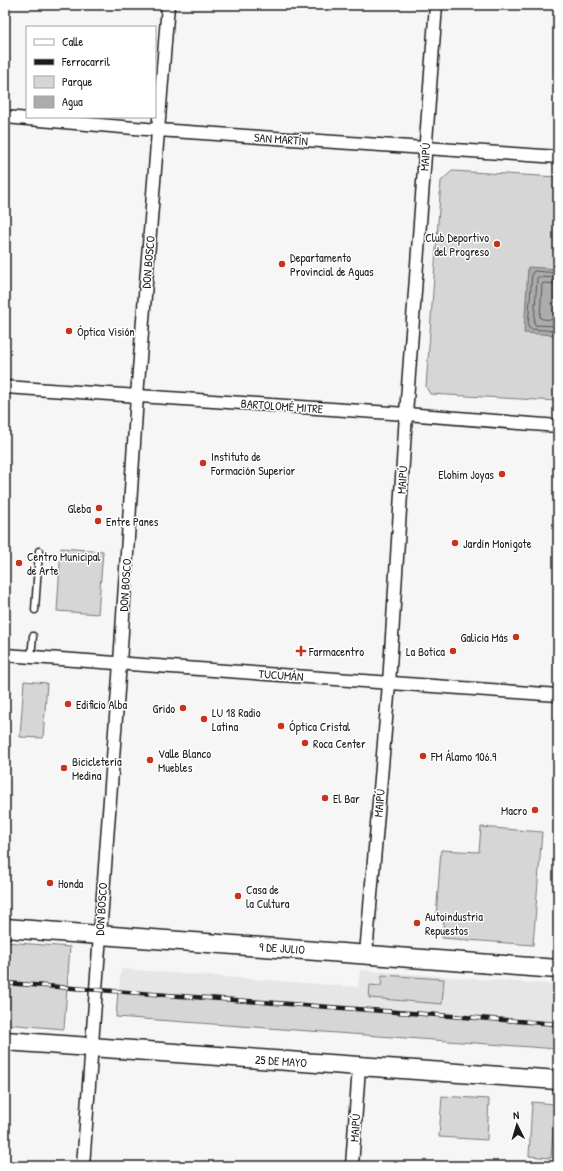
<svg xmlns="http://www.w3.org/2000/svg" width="563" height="1171" viewBox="0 0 563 1171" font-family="'Patrick Hand',sans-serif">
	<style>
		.built { fill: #e6e6e6 }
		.green { fill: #d6d6d6; stroke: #797979 }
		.water { fill: #acacac; stroke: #727272 }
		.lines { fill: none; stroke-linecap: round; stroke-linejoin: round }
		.shore { stroke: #565656; stroke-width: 1 }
		.lane-casing { stroke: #1c1c1c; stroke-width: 9 }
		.street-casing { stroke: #1c1c1c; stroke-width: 15 }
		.secondary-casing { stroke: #1c1c1c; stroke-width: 21 }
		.lane { stroke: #fff; stroke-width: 6 }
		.street { stroke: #fff; stroke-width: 12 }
		.secondary { stroke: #fff; stroke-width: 18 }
		.rail-casing { stroke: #1c1c1c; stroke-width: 4.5 }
		.rail { stroke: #fff; stroke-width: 3; stroke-dasharray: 9; stroke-linecap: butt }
		.poi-dot { fill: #c8321e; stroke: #fff; stroke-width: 1.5 }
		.labels { text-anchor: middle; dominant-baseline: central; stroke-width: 3; stroke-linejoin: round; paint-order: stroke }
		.street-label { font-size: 12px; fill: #1c1c1c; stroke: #fff }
		.poi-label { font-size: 12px; fill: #1c1c1c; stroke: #fff; text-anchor: start }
	</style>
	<rect width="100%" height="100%" fill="#f6f6f6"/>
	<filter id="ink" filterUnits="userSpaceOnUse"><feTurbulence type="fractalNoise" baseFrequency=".025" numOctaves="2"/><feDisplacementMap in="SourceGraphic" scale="8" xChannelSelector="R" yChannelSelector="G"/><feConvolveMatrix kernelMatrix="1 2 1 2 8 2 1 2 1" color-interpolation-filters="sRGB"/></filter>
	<g filter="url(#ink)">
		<polygon class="built" points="121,969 358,987 360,970 558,985 558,1049 116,1017"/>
		<g class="green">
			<polygon points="452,171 558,177 557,401 430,394 426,387 441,181"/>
			<polygon points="61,548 103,551 98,614 57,611"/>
			<polygon points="24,681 47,683 43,738 20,737"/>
			<polygon points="481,827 542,832 533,945 442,938 444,918 436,917 441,850 479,852"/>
			<polygon points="5,942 70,947 64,1029 5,1024"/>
			<polygon points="382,975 444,979 442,1004 369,998 370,985 381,986"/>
			<polygon points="118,991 558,1023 558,1049 116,1017"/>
			<polygon points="442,1096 489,1099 487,1140 439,1137"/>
			<polygon points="532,1102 555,1104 551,1158 529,1156"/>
		</g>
		<polygon class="water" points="528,267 558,269 557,335 524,333"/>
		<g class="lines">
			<g class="shore">
				<polyline points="558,273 534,271 532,273 528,327 530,329 558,331"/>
				<polyline points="558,278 538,277 537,278 534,323 535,325 558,326"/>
				<polyline points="558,284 544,283 542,284 540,317 542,319 558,320"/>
			</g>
			<defs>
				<g id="lane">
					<polyline points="35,610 39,551"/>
					<polyline points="31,657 33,636"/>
				</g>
				<g id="street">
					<polyline points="5,117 158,130 558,157"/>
					<polyline points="5,387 406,414 558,426"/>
					<polyline points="5,655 558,695"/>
					<polyline points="366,954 389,684 406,414 436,5"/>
					<polyline points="83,1166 120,663 137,396 168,5"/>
					<polyline points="352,1166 359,1067"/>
				</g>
				<g id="secondary">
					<polyline points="5,928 558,969"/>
					<polyline points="5,1041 558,1080"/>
				</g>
			</defs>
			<use href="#lane" class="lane-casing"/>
			<use href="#street" class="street-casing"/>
			<use href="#secondary" class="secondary-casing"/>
			<use href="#lane" class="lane"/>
			<use href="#street" class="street"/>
			<use href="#secondary" class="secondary"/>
			<defs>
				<polyline id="rail" points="5,983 558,1024"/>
			</defs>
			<use href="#rail" class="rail-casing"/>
			<use href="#rail" class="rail"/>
		</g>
	</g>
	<g class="poi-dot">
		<circle cx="497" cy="244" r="4"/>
		<circle cx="282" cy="264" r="4"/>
		<circle cx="69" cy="331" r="4"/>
		<circle cx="203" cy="463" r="4"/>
		<circle cx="502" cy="474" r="4"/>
		<circle cx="99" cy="508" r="4"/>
		<circle cx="98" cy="521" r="4"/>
		<circle cx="455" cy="543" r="4"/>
		<circle cx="19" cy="563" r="4"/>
		<circle cx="516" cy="637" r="4"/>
		<path d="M299 645h4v4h4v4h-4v4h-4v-4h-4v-4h4z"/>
		<circle cx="453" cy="651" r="4"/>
		<circle cx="68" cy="704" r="4"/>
		<circle cx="183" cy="708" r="4"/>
		<circle cx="204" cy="719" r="4"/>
		<circle cx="281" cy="726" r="4"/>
		<circle cx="305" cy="743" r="4"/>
		<circle cx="423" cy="756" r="4"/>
		<circle cx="150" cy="760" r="4"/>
		<circle cx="64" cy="768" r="4"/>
		<circle cx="325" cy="798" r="4"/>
		<circle cx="535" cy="810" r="4"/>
		<circle cx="50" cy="883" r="4"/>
		<circle cx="238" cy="896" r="4"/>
		<circle cx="417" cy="923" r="4"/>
	</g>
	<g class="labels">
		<g class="street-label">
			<text transform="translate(281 139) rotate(4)">SAN MARTÍN</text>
			<text transform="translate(425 157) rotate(-86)">MAIPÚ</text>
			<text transform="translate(148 262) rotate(-85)">DON BOSCO</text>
			<text transform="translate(282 406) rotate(4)">BARTOLOMÉ MITRE</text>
			<text transform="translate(402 480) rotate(-86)">MAIPÚ</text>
			<text transform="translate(125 585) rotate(-86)">DON BOSCO</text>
			<text transform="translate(281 675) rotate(4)">TUCUMÁN</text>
			<text transform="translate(379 803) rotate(-85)">MAIPÚ</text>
			<text transform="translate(101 909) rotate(-86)">DON BOSCO</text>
			<text transform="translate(282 948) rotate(4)">9 DE JULIO</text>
			<text transform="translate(281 1061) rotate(4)">25 DE MAYO</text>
			<text transform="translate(355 1128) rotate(-86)">MAIPÚ</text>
		</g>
		<g class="poi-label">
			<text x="489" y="237" text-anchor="end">Club Deportivo<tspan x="489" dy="14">del Progreso</tspan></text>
			<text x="290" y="257">Departamento<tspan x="290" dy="14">Provincial de Aguas</tspan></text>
			<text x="77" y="331">Óptica Visión</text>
			<text x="211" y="456">Instituto de<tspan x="211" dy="14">Formación Superior</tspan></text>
			<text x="494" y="474" text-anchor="end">Elohim Joyas</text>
			<text x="91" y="508" text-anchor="end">Gleba</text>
			<text x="106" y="521">Entre Panes</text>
			<text x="463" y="543">Jardín Monigote</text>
			<text x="27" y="556">Centro Municipal<tspan x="27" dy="14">de Arte</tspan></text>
			<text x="508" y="637" text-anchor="end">Galicia Más</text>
			<text x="309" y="651">Farmacentro</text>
			<text x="445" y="651" text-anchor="end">La Botica</text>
			<text x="76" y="704">Edificio Alba</text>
			<text x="175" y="708" text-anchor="end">Grido</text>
			<text x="212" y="712">LU 18 Radio<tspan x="212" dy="14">Latina</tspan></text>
			<text x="289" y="726">Óptica Cristal</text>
			<text x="313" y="743">Roca Center</text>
			<text x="158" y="753">Valle Blanco<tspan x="158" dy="14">Muebles</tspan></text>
			<text x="431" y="756">FM Álamo 106.9</text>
			<text x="72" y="761">Bicicletería<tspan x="72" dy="14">Medina</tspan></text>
			<text x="333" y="798">El Bar</text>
			<text x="527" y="810" text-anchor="end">Macro</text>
			<text x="58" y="883">Honda</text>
			<text x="246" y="889">Casa de<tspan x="246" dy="14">la Cultura</tspan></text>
			<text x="425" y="916">Autoindustria<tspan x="425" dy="14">Repuestos</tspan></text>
		</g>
	</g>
	<rect width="563" height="1171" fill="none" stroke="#fff" stroke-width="20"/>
	<rect x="10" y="10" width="543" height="1151" fill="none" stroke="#1c1c1c" stroke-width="1.5" filter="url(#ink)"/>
	<rect x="26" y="26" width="130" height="92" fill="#ffffff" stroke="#a4a4a4"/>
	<rect x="34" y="39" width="20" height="6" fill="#ffffff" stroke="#a4a4a4"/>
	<text x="62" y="46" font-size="12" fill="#1c1c1c">Calle</text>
	<rect x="34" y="59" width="20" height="6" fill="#1c1c1c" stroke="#a4a4a4"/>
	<text x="62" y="66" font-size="12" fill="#1c1c1c">Ferrocarril</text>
	<rect x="34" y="76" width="20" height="12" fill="#d6d6d6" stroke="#a4a4a4"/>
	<text x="62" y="86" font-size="12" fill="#1c1c1c">Parque</text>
	<rect x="34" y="96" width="20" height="12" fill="#acacac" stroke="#a4a4a4"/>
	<text x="62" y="106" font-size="12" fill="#1c1c1c">Agua</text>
	<g transform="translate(517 1125) rotate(355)" stroke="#ffffff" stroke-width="3" paint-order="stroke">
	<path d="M0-3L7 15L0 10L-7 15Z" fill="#1c1c1c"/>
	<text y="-6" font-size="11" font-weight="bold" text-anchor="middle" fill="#1c1c1c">N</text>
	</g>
</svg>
